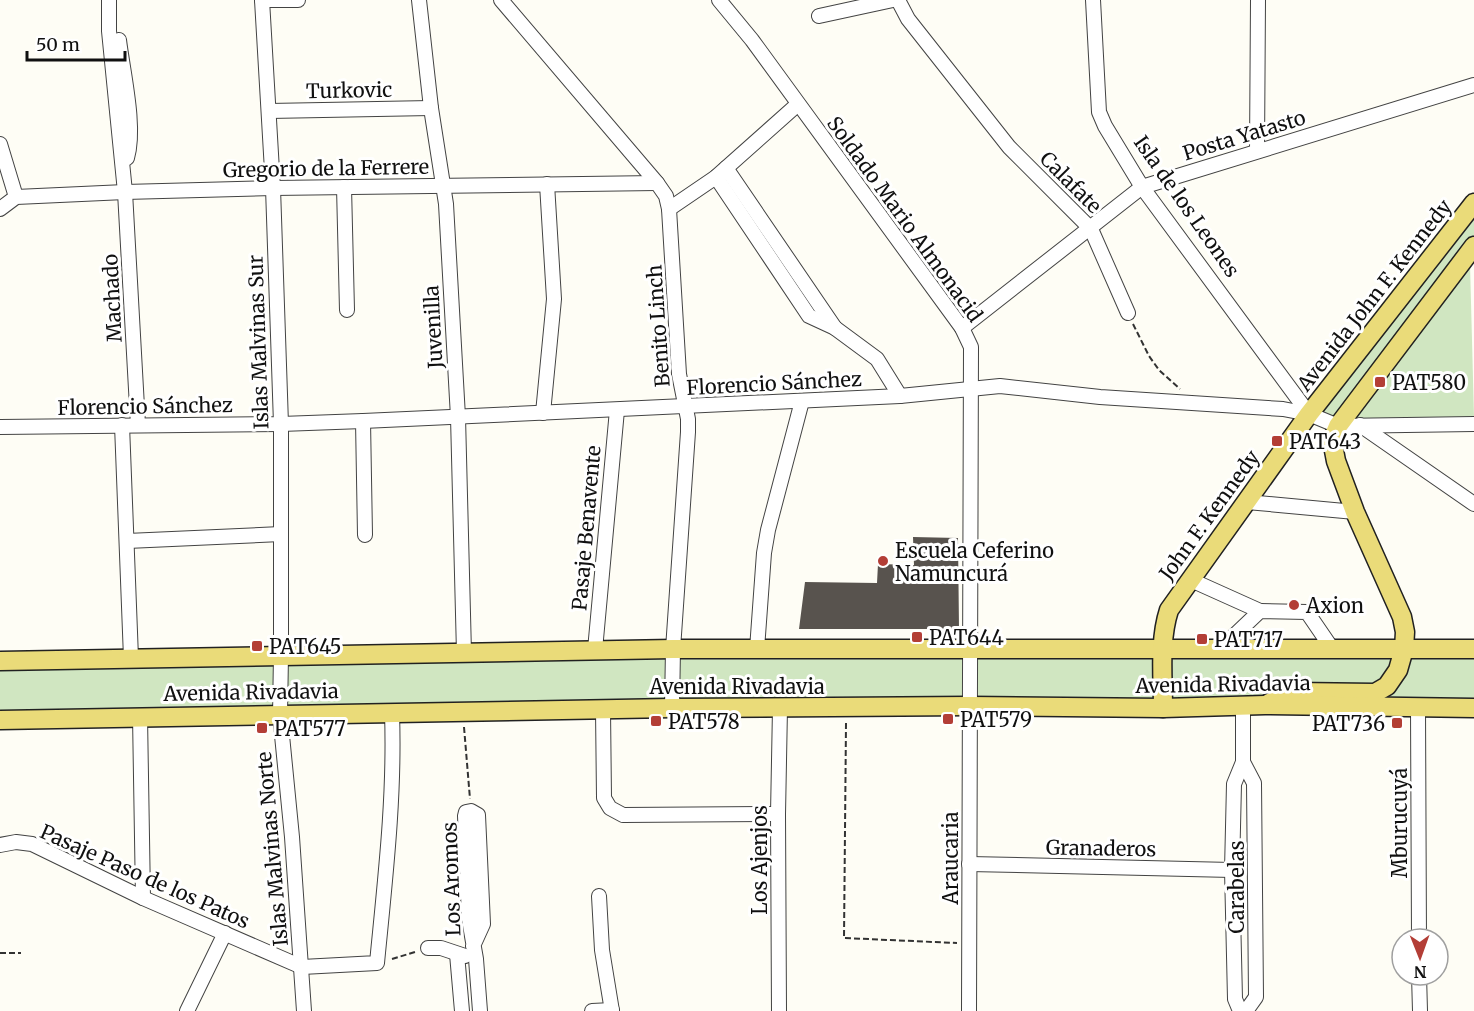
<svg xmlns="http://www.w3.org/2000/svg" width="1474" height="1011" viewBox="0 0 1474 1011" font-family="Merriweather,serif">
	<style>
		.green { fill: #d0e6c1 }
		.building { fill: #58534e }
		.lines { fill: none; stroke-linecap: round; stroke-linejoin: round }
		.minor-casing { stroke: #434343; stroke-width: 16 }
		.major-casing { stroke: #212121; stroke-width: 21 }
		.path { stroke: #323232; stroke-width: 2; stroke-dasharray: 6 3; stroke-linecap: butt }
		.minor { stroke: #fff; stroke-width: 14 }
		.major { stroke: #eadb79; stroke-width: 18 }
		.poi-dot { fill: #b33e36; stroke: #fff; stroke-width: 2 }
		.labels { text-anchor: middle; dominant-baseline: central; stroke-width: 6; stroke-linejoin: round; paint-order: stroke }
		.street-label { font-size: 20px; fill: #101010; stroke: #fff }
		.poi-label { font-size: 20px; fill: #101010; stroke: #fff; text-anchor: start }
	</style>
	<rect width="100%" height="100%" fill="#fefdf5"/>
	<g class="green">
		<polygon points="1474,203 1474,246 1338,426 1309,414"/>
		<polygon points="1470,264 1474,417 1353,419"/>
		<polygon points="1474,649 1474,708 0,720 0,661"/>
	</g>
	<polygon class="building" points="913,537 958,538 959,629 799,629 805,582 877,583 878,564 914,565"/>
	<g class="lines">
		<defs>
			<g id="minor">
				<polyline points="109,0 109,31 125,192 138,425"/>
				<polyline points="262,0 273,188 281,424 281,655 280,715 292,837 304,1011"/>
				<polyline points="262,0 298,0"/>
				<polyline points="419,0 431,108 446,204 458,417 464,653"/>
				<polyline points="501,0 657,183 666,196 669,209 679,374 688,419 688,432 673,649 672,708"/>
				<polyline points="719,0 752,40 962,328 971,347 969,1011"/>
				<polyline points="898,0 908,19 1009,147 1091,229 1128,313"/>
				<polyline points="1093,0 1099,112 1105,126 1142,187 1309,414"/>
				<polyline points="819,16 893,0"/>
				<path d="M119 40C123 73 136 127 127 158"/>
				<polyline points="269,111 431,108"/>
				<polyline points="0,144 16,197"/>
				<polyline points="1257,151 1258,0"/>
				<polyline points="726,168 835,328"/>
				<polyline points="716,177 809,316 835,328 877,359 900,396"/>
				<polyline points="344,187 347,310"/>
				<polyline points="0,209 16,197 125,192 273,188 657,183"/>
				<polyline points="669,209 716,177 798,104"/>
				<polyline points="962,328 1142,187 1474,85"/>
				<polyline points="543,413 554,299 547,184"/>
				<polyline points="363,421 365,535"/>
				<polyline points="122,425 131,658"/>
				<polyline points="1360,425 1474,504"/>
				<polyline points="0,427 281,424 363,421 900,396 1000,386 1100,397 1283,409 1309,414 1338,426 1474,424"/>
				<polyline points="1247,502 1355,512"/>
				<polyline points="127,541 281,534"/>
				<polyline points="1191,580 1260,611"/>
				<polyline points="757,649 764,553 768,530 802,401"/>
				<polyline points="595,650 617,410"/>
				<polyline points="1219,650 1260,611 1307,612 1333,650"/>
				<polyline points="1418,707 1419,939"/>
				<polyline points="603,710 604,798 610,808 623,815 778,814"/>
				<polyline points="140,716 143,898"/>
				<polyline points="1243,762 1254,783 1256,997 1246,1011"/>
				<path d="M0 845 16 842 32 844 143 898 302 967 377 963C385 880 395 797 392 713"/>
				<polyline points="969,864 1232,870"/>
				<polyline points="599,896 602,950 612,1011"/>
				<polyline points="473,946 483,924 478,815 471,811 466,812 465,816 469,919 476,959 480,1011"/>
				<polyline points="428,948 441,948 465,956"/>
				<polyline points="457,954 462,1011"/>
				<polyline points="1419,975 1420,1011"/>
				<polyline points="187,1011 225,933"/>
				<polyline points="592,1011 612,1010"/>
				<polyline points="779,1011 778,814 780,708"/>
				<polyline points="1240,1011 1235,999 1232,870 1234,784 1243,762 1243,706"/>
			</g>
			<g id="major">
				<polyline points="0,661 673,649 1474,649"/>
				<polyline points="1269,703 1295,692 1375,693 1387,686 1398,670 1404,649 1405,632 1402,617 1355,512 1336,461 1332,440 1338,426 1474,246"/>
				<path d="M1163 708C1163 676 1159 641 1169 610L1309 414 1474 203"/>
				<polyline points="0,720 672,708 970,706 1163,708 1265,705 1474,708"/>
			</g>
		</defs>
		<use href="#minor" class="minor-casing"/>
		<use href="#major" class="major-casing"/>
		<g class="path">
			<polyline points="1133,324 1149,356 1159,370 1180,389"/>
			<polyline points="846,723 844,938 957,943"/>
			<polyline points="464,727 470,799"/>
			<polyline points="0,953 21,953"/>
			<polyline points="392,959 415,952"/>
		</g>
		<use href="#minor" class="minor"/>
		<use href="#major" class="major"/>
	</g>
	<g class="poi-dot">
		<rect x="1374" y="376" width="12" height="12" rx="3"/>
		<rect x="1271" y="435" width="12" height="12" rx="3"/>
		<circle cx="883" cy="561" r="6"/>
		<circle cx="1294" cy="605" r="6"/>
		<rect x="911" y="631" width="12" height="12" rx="3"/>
		<rect x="1196" y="633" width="12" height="12" rx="3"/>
		<rect x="251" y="640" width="12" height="12" rx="3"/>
		<rect x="942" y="713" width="12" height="12" rx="3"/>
		<rect x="650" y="715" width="12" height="12" rx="3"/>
		<rect x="1391" y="717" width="12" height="12" rx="3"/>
		<rect x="256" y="722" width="12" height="12" rx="3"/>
	</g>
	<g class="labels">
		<g class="street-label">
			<text transform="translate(349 90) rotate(-1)">Turkovic</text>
			<text transform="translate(1244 135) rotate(-17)">Posta Yatasto</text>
			<text transform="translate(326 168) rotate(-1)">Gregorio de la Ferrere</text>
			<text transform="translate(1071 182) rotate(45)">Calafate</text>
			<text transform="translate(1187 206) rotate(55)">Isla de los Leones</text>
			<text transform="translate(905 219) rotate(54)">Soldado Mario Almonacid</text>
			<text transform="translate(1374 295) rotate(-52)">Avenida John F. Kennedy</text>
			<text transform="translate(112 298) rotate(-93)">Machado</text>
			<text transform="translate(658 326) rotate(-94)">Benito Linch</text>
			<text transform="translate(433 327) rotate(-93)">Juvenilla</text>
			<text transform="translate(258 342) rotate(-92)">Islas Malvinas Sur</text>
			<text transform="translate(774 383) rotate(-3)">Florencio Sánchez</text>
			<text transform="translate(145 406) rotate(-1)">Florencio Sánchez</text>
			<text transform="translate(1209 515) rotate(-54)">John F. Kennedy</text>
			<text transform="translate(586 528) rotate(-85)">Pasaje Benavente</text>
			<text transform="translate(1223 684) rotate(-1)">Avenida Rivadavia</text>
			<text x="737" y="686">Avenida Rivadavia</text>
			<text transform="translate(251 692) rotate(-1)">Avenida Rivadavia</text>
			<text transform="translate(1399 823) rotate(-90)">Mburucuyá</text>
			<text transform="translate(1101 848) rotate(1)">Granaderos</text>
			<text transform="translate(272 849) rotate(-95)">Islas Malvinas Norte</text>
			<text transform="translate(950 858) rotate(-90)">Araucaria</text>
			<text transform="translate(759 860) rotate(-90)">Los Ajenjos</text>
			<text transform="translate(145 876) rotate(24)">Pasaje Paso de los Patos</text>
			<text transform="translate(451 879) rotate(-92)">Los Aromos</text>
			<text transform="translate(1236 887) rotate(-90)">Carabelas</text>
		</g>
		<g class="poi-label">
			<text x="1392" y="382">PAT580</text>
			<text x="1289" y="441">PAT643</text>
			<text x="895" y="550">Escuela Ceferino<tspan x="895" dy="23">Namuncurá</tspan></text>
			<text x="1306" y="605">Axion</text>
			<text x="929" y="637">PAT644</text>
			<text x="1214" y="639">PAT717</text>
			<text x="269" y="646">PAT645</text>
			<text x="960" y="719">PAT579</text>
			<text x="668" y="721">PAT578</text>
			<text x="1385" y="723" text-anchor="end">PAT736</text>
			<text x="274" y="728">PAT577</text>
		</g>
	</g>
	<g transform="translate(1420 957) rotate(179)"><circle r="28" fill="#ffffff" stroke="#9f9f9f" stroke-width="1.5"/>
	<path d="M0-4.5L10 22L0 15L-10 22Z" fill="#b33e36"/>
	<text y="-9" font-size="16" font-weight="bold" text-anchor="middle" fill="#101010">N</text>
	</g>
	<path d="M27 51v9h98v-9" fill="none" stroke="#101010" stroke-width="3"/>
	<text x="36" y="51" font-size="18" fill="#101010" stroke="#ffffff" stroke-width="4.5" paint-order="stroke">50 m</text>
</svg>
